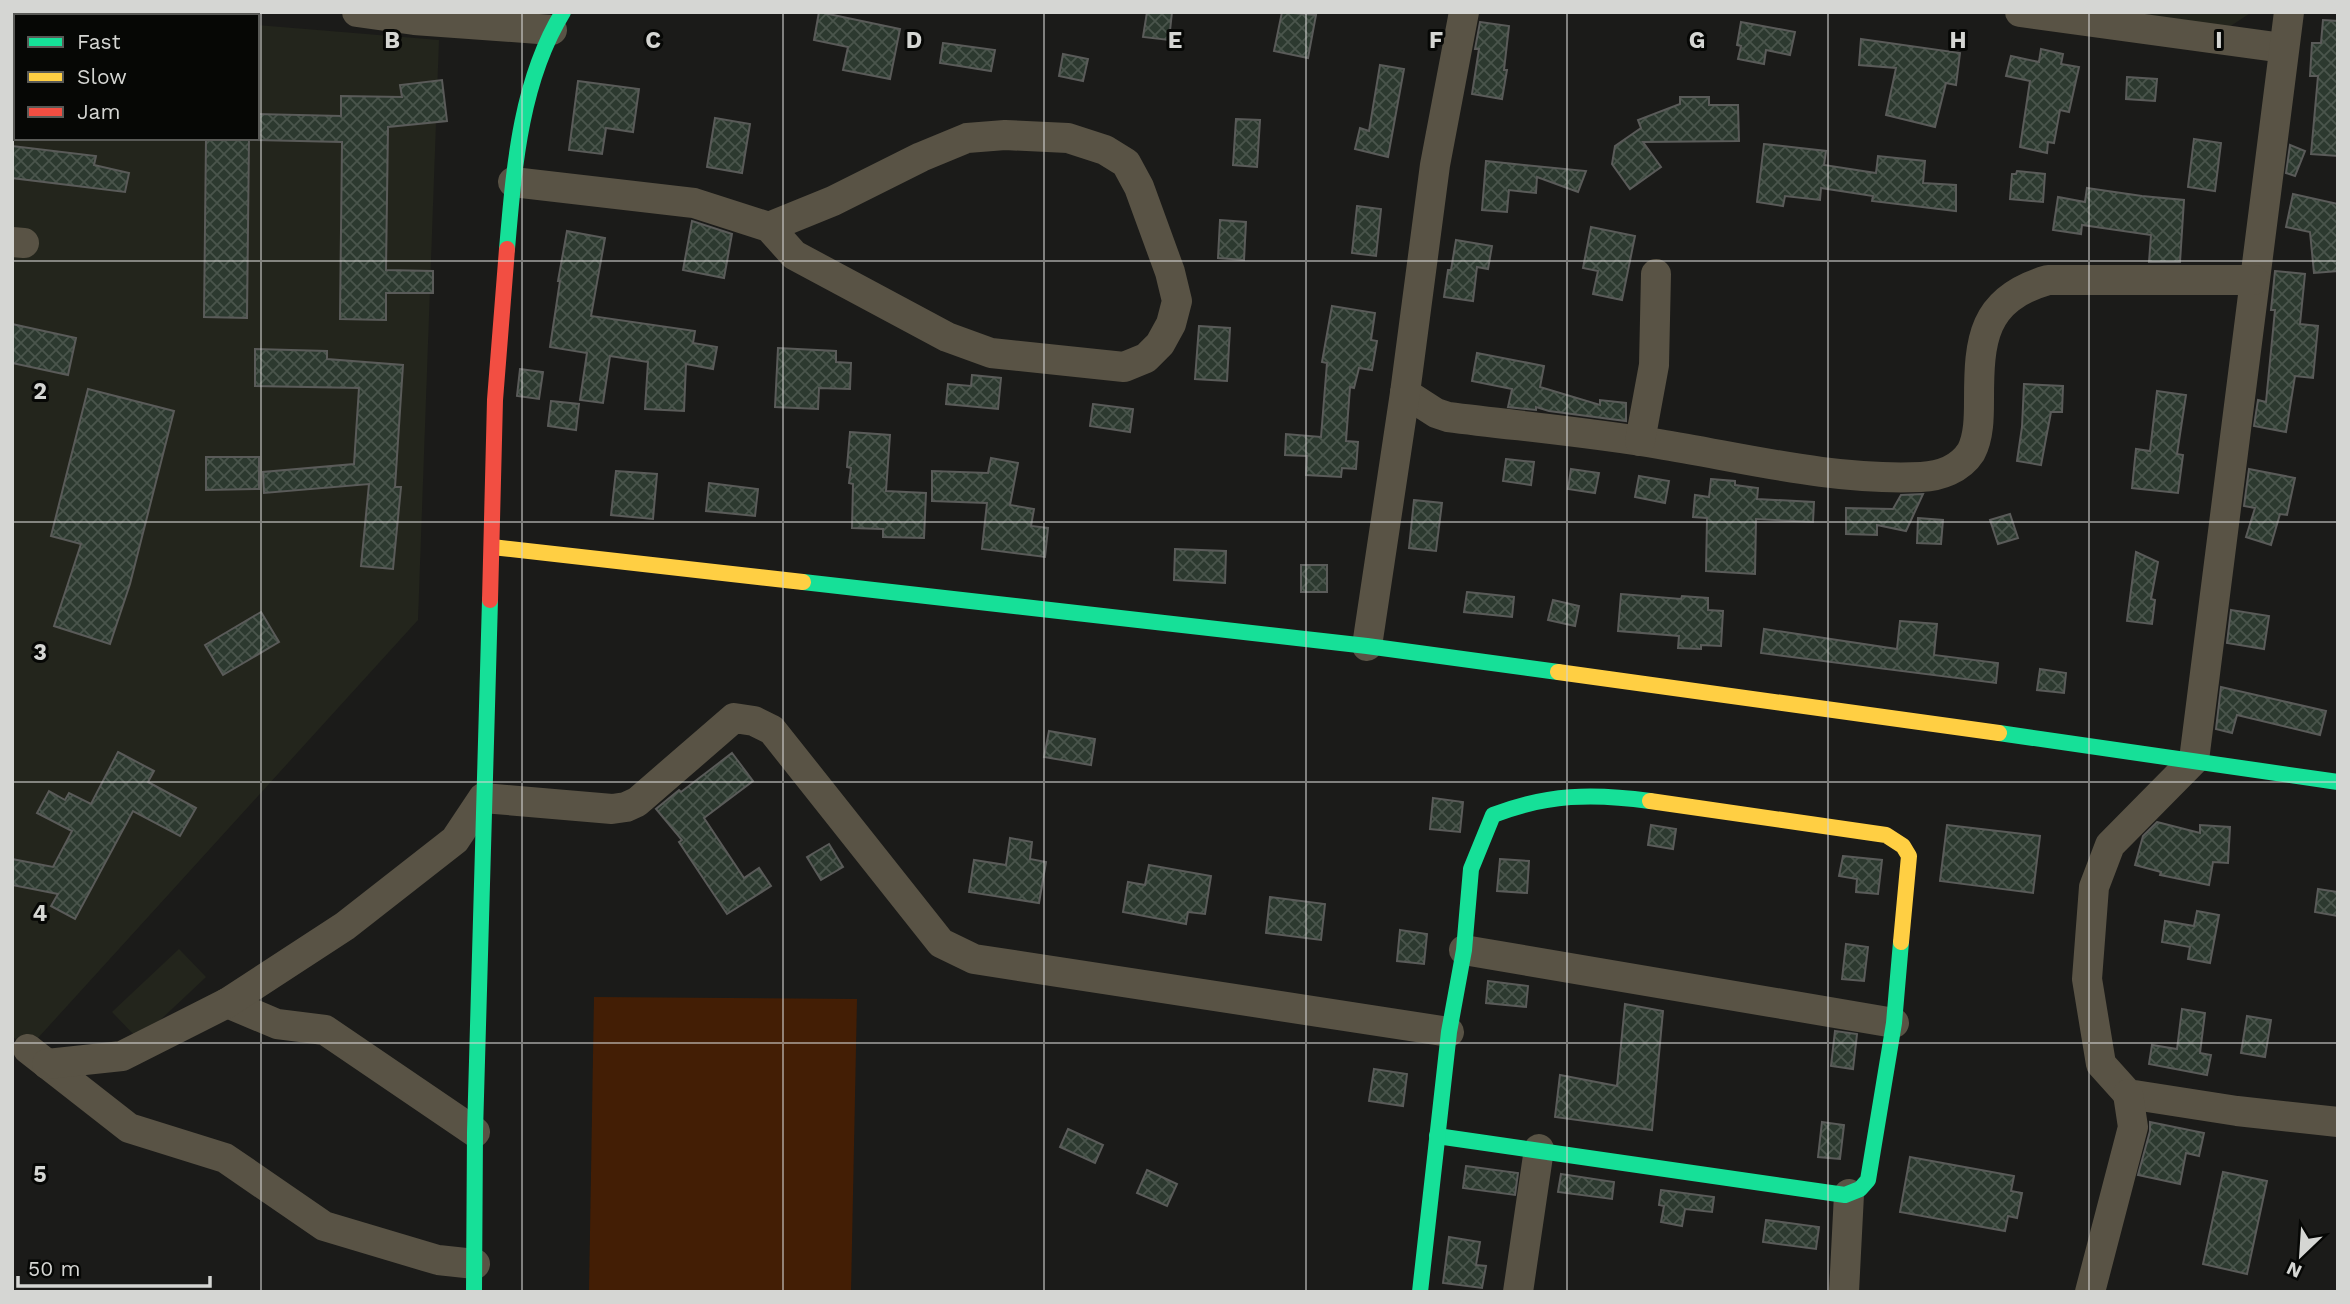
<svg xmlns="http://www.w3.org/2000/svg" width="2350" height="1304" viewBox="0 0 2350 1304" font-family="'Work Sans',sans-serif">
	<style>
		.built { fill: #23251c }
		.grass { fill: #431e05 }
		.building { fill: url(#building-cross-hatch); stroke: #5a5b59; stroke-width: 2 }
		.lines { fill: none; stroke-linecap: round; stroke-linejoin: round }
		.street { stroke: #595345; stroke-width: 30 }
		.fast { stroke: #16e098; stroke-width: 16 }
		.slow { stroke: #ffcf43; stroke-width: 16 }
		.jam { stroke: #f24e42; stroke-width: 16 }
		.grid { fill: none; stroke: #d5d6d3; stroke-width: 2; stroke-opacity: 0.55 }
		.grid-label { font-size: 23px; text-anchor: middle; font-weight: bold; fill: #d5d6d3; stroke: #060705; stroke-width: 6; stroke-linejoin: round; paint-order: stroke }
	</style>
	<defs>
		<pattern id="building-cross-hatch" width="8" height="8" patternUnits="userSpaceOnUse" patternTransform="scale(1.75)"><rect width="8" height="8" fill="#2c392f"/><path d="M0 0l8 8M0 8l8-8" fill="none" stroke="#4a554c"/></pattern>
	</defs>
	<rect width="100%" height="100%" fill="#1b1b19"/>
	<g class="built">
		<polygon points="12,12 124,12 148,16 16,16 16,138 257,138 257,25 439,40 418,620 28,1049 12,1036"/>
		<polygon points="2075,12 2252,12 2220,33"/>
		<polygon points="179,949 206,977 139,1040 112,1012"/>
	</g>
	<polygon class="grass" points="594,997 857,999 851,1292 589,1292"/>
	<g class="building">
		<polygon points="819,12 900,29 890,79 843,70 848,47 814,40"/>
		<polygon points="1147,12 1172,12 1169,40 1143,37"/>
		<polygon points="1282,12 1316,15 1308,58 1274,51"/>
		<polygon points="2323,20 2338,21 2338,156 2311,154 2318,76 2310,76 2312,43 2321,43"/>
		<polygon points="1480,22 1509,26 1504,70 1507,70 1502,99 1472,94 1479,49 1475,49"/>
		<polygon points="1741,22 1795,32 1790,55 1766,50 1764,64 1738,59 1741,46 1737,45"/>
		<polygon points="1861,39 1960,53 1956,85 1946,83 1935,127 1886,115 1896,68 1859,65"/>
		<polygon points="943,43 995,50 991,71 940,63"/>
		<polygon points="2041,49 2063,54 2061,64 2079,67 2069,112 2060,110 2054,143 2048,142 2047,153 2020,147 2030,81 2006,76 2011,56 2039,62"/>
		<polygon points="1063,54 1088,59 1083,81 1059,76"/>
		<polygon points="1380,65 1404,69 1388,157 1355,149 1360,128 1369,131"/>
		<polygon points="2127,77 2157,79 2155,101 2126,99"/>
		<polygon points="442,80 447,121 388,127 386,270 433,271 433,293 386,293 386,320 340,319 342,142 257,140 257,114 341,116 341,96 402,97 400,85"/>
		<polygon points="578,81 639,89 633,132 606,128 602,154 569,150"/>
		<polygon points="1680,97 1709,97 1709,105 1738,105 1739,141 1643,142 1661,167 1630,189 1612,164 1615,146 1641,128 1638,120 1680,104"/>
		<polygon points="715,118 750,124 742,173 707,167"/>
		<polygon points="1236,119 1260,120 1257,167 1233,165"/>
		<polygon points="206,138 249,138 247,318 204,317"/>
		<polygon points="2194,139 2221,143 2215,191 2188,187"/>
		<polygon points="1764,144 1826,151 1824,165 1876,173 1878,156 1925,161 1923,183 1956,185 1956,211 1872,201 1873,196 1821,188 1820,200 1785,196 1783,206 1757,202"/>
		<polygon points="2290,145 2305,151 2295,176 2286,173"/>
		<polygon points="12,146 96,156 94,165 129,173 125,192 12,178"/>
		<polygon points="1486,161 1524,165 1586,171 1578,192 1537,177 1536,193 1509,190 1507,212 1482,210"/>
		<polygon points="2017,171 2045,174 2043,202 2010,199 2012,174 2016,174"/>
		<polygon points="2087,188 2142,196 2184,200 2180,262 2149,262 2151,235 2082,225 2081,234 2053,230 2058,197 2085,202"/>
		<polygon points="2293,194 2338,204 2338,271 2314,273 2310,232 2286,227"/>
		<polygon points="1357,206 1381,209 1376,256 1352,253"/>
		<polygon points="1220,220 1246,222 1244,260 1218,258"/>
		<polygon points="692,221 732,234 724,278 683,270"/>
		<polygon points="1591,227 1635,236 1622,300 1593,294 1598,271 1583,268"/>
		<polygon points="567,231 605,238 591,316 695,331 693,343 717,347 713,369 686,364 684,411 645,409 648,362 610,356 603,403 580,400 587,353 550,347 560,281 558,281"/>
		<polygon points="1456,240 1492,246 1488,269 1477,267 1473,301 1444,297 1448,270 1451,270"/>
		<polygon points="2275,271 2305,274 2300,324 2318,326 2313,378 2295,376 2286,432 2254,426 2258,400 2266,402 2275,310 2271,310"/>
		<polygon points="1332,306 1375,313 1371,340 1377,341 1372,370 1359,368 1354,388 1350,387 1346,441 1358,442 1356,469 1342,468 1341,477 1306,475 1307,456 1285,455 1286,434 1321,437 1327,363 1322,362"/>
		<polygon points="12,324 76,338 68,375 12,363"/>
		<polygon points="1199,326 1230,328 1227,381 1195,379"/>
		<polygon points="778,348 836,351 836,362 851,363 850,389 819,388 818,409 775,407"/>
		<polygon points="255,349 327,351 327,359 403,365 395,487 401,487 393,569 361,566 369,484 264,493 263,472 354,464 359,388 255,386"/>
		<polygon points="1477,353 1544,366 1540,387 1600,405 1600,400 1626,403 1626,421 1549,411 1536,407 1536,410 1508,407 1512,389 1472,381"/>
		<polygon points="520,369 543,372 539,399 517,396"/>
		<polygon points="972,375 1001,378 998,409 946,404 948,384 971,386"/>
		<polygon points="2024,384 2063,386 2062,412 2051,412 2041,465 2017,461 2022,427"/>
		<polygon points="88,389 174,411 130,584 110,644 54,626 81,544 51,536"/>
		<polygon points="2157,391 2186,395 2177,454 2183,455 2178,493 2132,488 2136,449 2150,451"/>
		<polygon points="551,401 579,404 576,430 548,426"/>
		<polygon points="1093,404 1133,409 1130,432 1090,426"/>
		<polygon points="850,432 890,435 886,491 926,493 924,538 883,537 883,529 852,528 853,484 849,483 851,468 847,467"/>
		<polygon points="206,457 259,457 259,489 206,490"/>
		<polygon points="991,458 1018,463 1010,505 1034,509 1031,526 1048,528 1045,557 982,549 987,503 932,501 932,471 988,473"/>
		<polygon points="1506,459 1534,462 1531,485 1503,481"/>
		<polygon points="1571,469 1599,473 1595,493 1568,489"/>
		<polygon points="2249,469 2295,478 2287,515 2280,514 2271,545 2246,537 2255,508 2244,506"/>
		<polygon points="616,471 657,474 653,519 611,515"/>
		<polygon points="1639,476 1669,481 1665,503 1635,497"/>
		<polygon points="1711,479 1735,481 1735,485 1758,488 1757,499 1814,502 1813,522 1756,519 1755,574 1706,571 1707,518 1693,517 1695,495 1709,497"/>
		<polygon points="709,483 758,489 755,516 706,511"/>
		<polygon points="1923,494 1906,531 1877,525 1877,535 1846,534 1846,508 1893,509 1901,495"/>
		<polygon points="1414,500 1442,503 1436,551 1409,548"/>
		<polygon points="2010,514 2018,538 1998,544 1990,520"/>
		<polygon points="1918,518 1943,520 1941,544 1917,543"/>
		<polygon points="1175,549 1226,551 1225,583 1174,580"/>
		<polygon points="2136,552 2158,562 2151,599 2155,600 2152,624 2127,621"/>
		<rect x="1301" y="565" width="26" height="27"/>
		<polygon points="1467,592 1514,597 1512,617 1464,612"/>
		<polygon points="1621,594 1681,599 1682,596 1708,598 1708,610 1723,611 1721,646 1701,645 1701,649 1678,648 1679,636 1618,631"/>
		<polygon points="1553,600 1579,606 1575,626 1548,620"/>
		<polygon points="2231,610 2269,616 2264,649 2227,643"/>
		<polygon points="261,612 279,642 223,675 205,645"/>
		<polygon points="1900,621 1937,624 1934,655 1998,663 1996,683 1761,653 1764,629 1897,649"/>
		<polygon points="2040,669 2066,673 2064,693 2037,690"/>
		<polygon points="2221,687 2326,711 2320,735 2237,715 2232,733 2216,729"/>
		<polygon points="1049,731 1095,739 1091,765 1044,757"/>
		<polygon points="118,752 154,771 148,782 196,808 180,836 133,811 75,919 51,906 58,894 12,885 12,859 53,867 72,831 37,813 49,791 65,800 69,793 91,804"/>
		<polygon points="732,753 753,781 704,818 744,878 759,868 771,886 727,914 679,842 682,840 656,809 679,790 681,792"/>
		<polygon points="1433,798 1463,802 1460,832 1430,829"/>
		<polygon points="2157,822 2200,833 2200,825 2230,827 2228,863 2213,862 2209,885 2160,875 2161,872 2135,865 2143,836"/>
		<polygon points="1651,825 1676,829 1673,849 1648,845"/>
		<polygon points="1947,825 2040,836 2033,893 1940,881"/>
		<polygon points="1010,838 1032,842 1030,859 1046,862 1039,903 969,892 974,860 1006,865"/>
		<polygon points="829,844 843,867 821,880 807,857"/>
		<polygon points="1843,856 1882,860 1878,894 1856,892 1857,879 1839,876"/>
		<polygon points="1500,859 1529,861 1527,893 1497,891"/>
		<polygon points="1149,865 1211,876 1205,914 1188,912 1186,924 1123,912 1128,882 1145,885"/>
		<polygon points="2318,889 2338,892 2338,916 2315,912"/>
		<polygon points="1270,897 1325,904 1321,940 1266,933"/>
		<polygon points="2197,911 2219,915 2210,963 2188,959 2190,947 2162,942 2165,921 2194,926"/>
		<polygon points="1400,930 1427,934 1424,964 1397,961"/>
		<polygon points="1846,944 1868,947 1864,981 1842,979"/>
		<polygon points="1488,981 1528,986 1526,1007 1486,1003"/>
		<polygon points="1625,1004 1663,1011 1652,1130 1555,1117 1560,1075 1617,1086"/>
		<polygon points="2182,1009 2205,1013 2200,1053 2211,1055 2207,1075 2149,1064 2152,1045 2177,1049"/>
		<polygon points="2247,1016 2271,1020 2265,1057 2241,1053"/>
		<polygon points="1835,1031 1857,1034 1853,1069 1831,1066"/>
		<polygon points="1374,1069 1407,1074 1403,1106 1369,1101"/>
		<polygon points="1822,1122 1844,1125 1840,1159 1818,1157"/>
		<polygon points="2150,1122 2204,1133 2199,1156 2186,1153 2180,1184 2138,1175 2150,1131"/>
		<polygon points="1068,1129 1103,1145 1095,1163 1060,1147"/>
		<polygon points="1910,1157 2014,1176 2011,1191 2022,1193 2017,1218 2008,1216 2005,1231 1900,1212"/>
		<polygon points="1466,1166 1518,1173 1515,1195 1463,1188"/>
		<polygon points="1147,1170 1177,1184 1167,1206 1137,1193"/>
		<polygon points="2223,1172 2267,1181 2247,1274 2203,1264"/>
		<polygon points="1561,1174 1614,1182 1612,1199 1558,1192"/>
		<polygon points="1661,1190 1714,1197 1712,1212 1685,1209 1682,1226 1661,1222 1664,1206 1659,1205"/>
		<polygon points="1766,1220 1819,1227 1816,1249 1763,1242"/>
		<polygon points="1449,1237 1480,1242 1476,1265 1486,1266 1482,1288 1443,1283"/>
	</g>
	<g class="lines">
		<g class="street">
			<polyline points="357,12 414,20 552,30"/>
			<polyline points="2020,12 2283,48"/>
			<polyline points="2289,12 2194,760 2110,845 2094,887 2087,979 2101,1064 2128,1094 2237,1111 2338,1122"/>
			<polyline points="513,182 694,203 769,227 794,255 947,337 991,353 1124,367 1146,358 1160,344 1171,324 1177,301 1170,272 1139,187 1126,163 1105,150 1068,138 1005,135 967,138 921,157 833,201 769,227"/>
			<polyline points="12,242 24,243"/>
			<path d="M1405 393 1436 413 1448 417C1518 426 1589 432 1659 444 1745 458 1833 481 1921 477 1940 476 1960 469 1971 452 1979 437 1979 416 1979 400 1979 340 1982 299 2048 280H2254"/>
			<polyline points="1640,441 1654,365 1656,274"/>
			<polyline points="1367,646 1405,393 1435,165 1464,12"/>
			<polyline points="1464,950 1894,1023"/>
			<polyline points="227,1003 277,1024 325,1030 475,1132"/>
			<polyline points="28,1049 129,1128 225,1158 324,1226 438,1260 475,1264"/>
			<polyline points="47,1064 122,1056 227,1003 345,926 455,840 483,798 612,809 626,807 637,802 734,718 754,721 772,730 941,943 974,959 1449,1032"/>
			<polyline points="1518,1292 1539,1149"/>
			<polyline points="1844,1292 1849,1194"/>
			<polyline points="2090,1292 2133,1127 2128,1094"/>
		</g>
		<g class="fast">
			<path d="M507 249C514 169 520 82 563 12"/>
			<polyline points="803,582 1367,646 1558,672"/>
			<polyline points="1999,733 2338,782"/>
			<polyline points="1437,1136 1845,1195 1860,1189 1868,1180 1894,1023 1901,942"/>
			<polyline points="474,1292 475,1132 490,600"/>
			<path d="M1420 1292 1449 1032 1464 950 1471 869 1493 815C1547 794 1593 793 1650 801"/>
		</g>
		<g class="slow">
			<polyline points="492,547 803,582"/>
			<polyline points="1558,672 1999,733"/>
			<polyline points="1650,801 1886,835 1903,846 1909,856 1901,942"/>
		</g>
		<polyline class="jam" points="490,600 495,400 507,249"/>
	</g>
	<path class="grid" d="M261 12V1292M522 12V1292M783 12V1292M1044 12V1292M1306 12V1292M1567 12V1292M1828 12V1292M2089 12V1292M12 261H2338M12 522H2338M12 782H2338M12 1043H2338"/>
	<g class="grid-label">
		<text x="392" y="48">B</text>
		<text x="653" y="48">C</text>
		<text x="914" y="48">D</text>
		<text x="1175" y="48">E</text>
		<text x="1436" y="48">F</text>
		<text x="1697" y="48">G</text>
		<text x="1958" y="48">H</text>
		<text x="2219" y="48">I</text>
		<text x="40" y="399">2</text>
		<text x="40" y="660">3</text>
		<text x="40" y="921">4</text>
		<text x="40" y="1182">5</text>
	</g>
	<rect width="2350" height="1304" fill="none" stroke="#d5d6d3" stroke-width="28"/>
	<rect x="14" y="14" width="245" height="126" fill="#060705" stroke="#595a57" stroke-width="2"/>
	<rect x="28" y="37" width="35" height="10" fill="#16e098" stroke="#595a57" stroke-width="2"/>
	<text x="77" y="49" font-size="21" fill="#d5d6d3">Fast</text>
	<rect x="28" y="72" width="35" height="10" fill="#ffcf43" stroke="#595a57" stroke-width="2"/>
	<text x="77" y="84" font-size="21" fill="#d5d6d3">Slow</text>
	<rect x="28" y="107" width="35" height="10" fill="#f24e42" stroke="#595a57" stroke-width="2"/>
	<text x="77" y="119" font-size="21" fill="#d5d6d3">Jam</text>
	<g transform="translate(2301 1255) rotate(205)" stroke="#060705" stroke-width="5" paint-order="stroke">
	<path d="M0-5L12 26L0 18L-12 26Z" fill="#d5d6d3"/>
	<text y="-10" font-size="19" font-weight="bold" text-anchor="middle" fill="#d5d6d3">N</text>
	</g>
	<path d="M18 1276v10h192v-10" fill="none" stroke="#d5d6d3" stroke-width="3.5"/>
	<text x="28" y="1276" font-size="21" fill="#d5d6d3" stroke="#060705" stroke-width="5" paint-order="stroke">50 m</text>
</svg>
